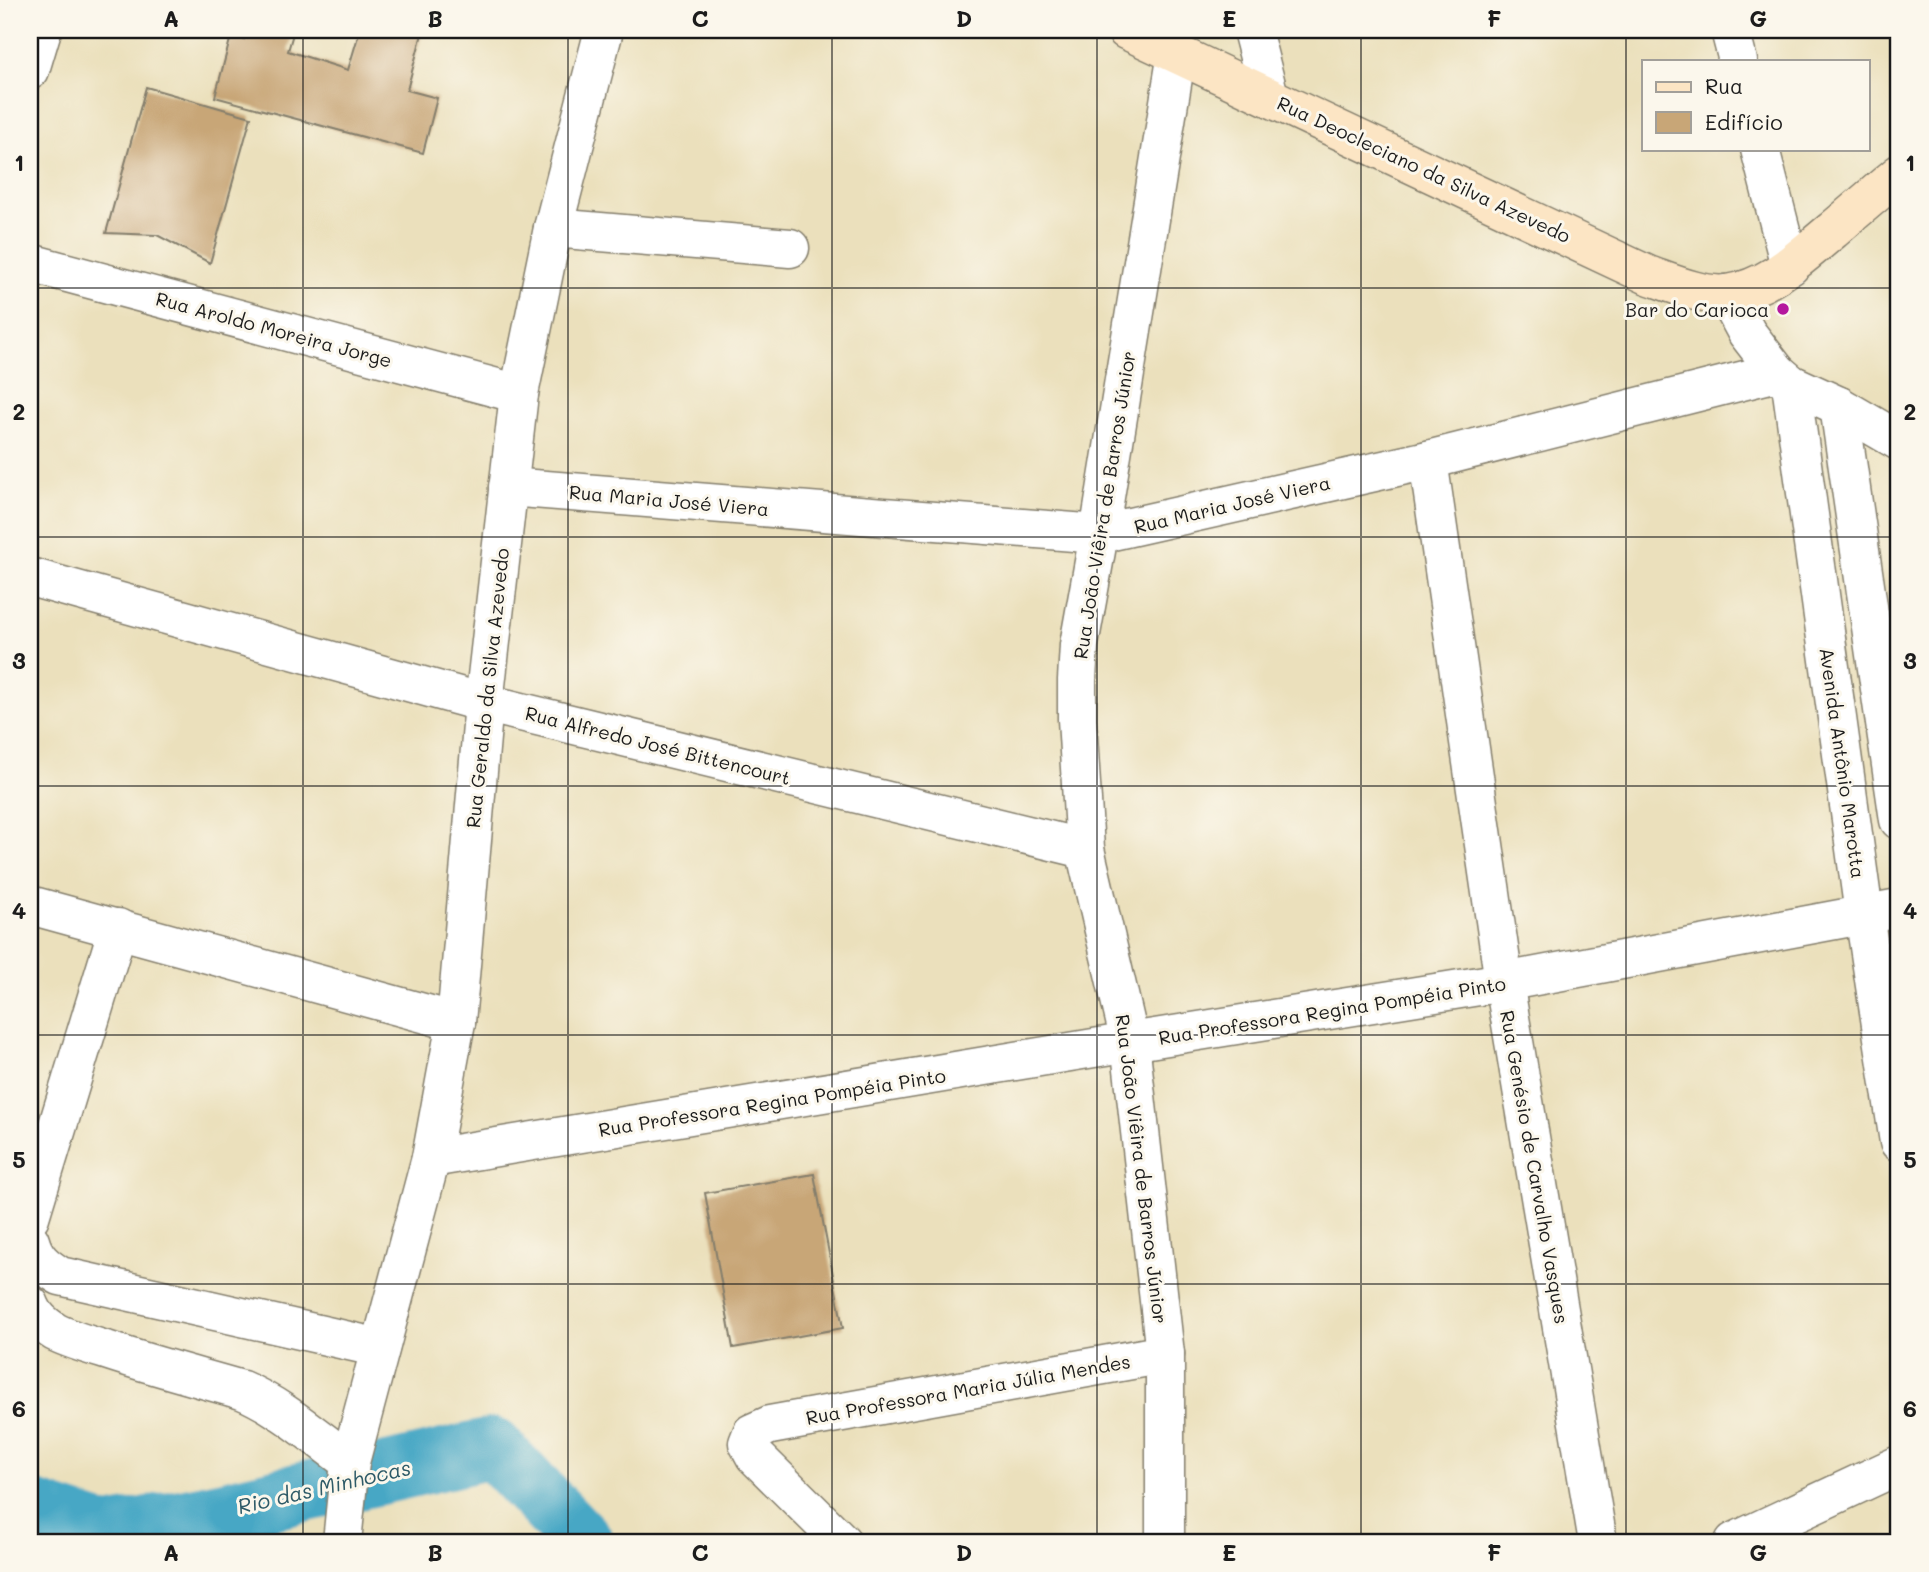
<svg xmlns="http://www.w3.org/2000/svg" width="1929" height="1572" viewBox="0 0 1929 1572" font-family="Mali,sans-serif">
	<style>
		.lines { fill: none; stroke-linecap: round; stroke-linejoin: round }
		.river { stroke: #46a7c5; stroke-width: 61 }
		.building { fill: #c8a677 }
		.minor-casing { stroke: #847e6c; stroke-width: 41 }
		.secondary-casing { stroke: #847e6c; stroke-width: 41 }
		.minor { stroke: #fff; stroke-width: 38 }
		.secondary { stroke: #fce5c4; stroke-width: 38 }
		.grid { fill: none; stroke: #1c1c1c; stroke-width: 2; stroke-opacity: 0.55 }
		.poi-dot { fill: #b5179e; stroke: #fbf7ec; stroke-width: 2.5 }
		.labels { text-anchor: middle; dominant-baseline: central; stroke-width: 6; stroke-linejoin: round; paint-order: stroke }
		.street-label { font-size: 19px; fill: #1c1c1c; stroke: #fbf7ec }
		.poi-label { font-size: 19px; fill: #1c1c1c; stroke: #fbf7ec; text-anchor: end }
		.water-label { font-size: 21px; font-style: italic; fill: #2f5b68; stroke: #fbf7ec }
		.neatline { fill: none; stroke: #1c1c1c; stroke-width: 2.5 }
		.grid-label { font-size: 23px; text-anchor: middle; font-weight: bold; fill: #1c1c1c }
	</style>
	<rect width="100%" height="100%" fill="#fbf7ec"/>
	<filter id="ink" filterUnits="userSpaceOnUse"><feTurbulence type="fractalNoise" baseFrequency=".0143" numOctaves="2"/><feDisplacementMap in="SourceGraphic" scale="14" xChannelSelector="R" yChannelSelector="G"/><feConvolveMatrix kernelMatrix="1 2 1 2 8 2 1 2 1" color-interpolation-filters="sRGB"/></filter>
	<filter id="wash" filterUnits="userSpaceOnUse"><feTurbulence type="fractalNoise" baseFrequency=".00686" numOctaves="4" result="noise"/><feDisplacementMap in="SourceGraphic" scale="28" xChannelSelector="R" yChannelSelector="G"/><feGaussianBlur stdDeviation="1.57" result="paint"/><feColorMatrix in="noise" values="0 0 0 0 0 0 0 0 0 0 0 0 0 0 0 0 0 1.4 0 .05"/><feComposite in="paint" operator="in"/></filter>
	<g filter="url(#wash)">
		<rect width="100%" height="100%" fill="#ebe0bc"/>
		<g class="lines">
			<polyline class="river" points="30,1510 107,1535 227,1510 493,1448 583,1542"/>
		</g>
		<g id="blocks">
			<g class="building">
				<polygon points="246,30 294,30 288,51 348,70 360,30 423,30 407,90 437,98 423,153 215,97 231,36 244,39"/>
				<polygon points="146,87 251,117 210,263 157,235 106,233"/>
				<polygon points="814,1174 843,1328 733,1348 705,1193"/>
			</g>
		</g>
	</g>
	<g filter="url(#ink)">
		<use href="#blocks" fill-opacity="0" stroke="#847e6c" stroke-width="2"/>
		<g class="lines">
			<defs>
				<g id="minor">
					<polyline points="1252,30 1269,96"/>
					<polyline points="1730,30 1738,61"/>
					<polyline points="30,70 42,30"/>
					<polyline points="1760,149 1790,266"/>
					<polyline points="553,228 790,248"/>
					<polyline points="30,263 519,394"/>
					<polyline points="1726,294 1747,333 1777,372 1791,384 1839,406 1899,441"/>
					<polyline points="1791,384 1864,914 1899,1142"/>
					<polyline points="1839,406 1899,820"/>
					<polyline points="1428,460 1504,982 1598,1542"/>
					<polyline points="508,487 1099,534 1428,460 1777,372"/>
					<polyline points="30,577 484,703 1085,849"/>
					<polyline points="30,905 456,1022"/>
					<polyline points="431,1158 1130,1042 1504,982 1899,908"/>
					<polyline points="30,1217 118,928"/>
					<path d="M30 1241C35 1259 44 1266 60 1276L380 1348"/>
					<path d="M30 1305C34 1317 44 1325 55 1332 71 1340 89 1345 106 1350 151 1365 197 1377 242 1390 282 1407 315 1437 350 1462"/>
					<polyline points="342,1542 350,1462 431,1158 456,1022 484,703 519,394 553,228 604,30"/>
					<polyline points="842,1542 755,1456 748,1443 752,1433 770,1425 1165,1354"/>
					<polyline points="1165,1542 1165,1354 1130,1042 1085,849 1077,719 1077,680 1079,645 1099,534 1177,53"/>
					<polyline points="1734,1542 1899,1465"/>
				</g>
				<path id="secondary" d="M1126 30 1648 275C1671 283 1703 297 1727 294 1770 288 1801 256 1833 230 1855 211 1877 192 1899 174"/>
			</defs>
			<use href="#minor" class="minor-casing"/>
			<use href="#secondary" class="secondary-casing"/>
			<use href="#minor" class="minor"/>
			<use href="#secondary" class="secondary"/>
		</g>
	</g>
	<path class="grid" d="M303 30V1542M568 30V1542M832 30V1542M1097 30V1542M1361 30V1542M1626 30V1542M30 288H1899M30 537H1899M30 786H1899M30 1035H1899M30 1284H1899"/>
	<circle class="poi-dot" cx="1783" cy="309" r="7"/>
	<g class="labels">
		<g class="street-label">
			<text transform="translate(1424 169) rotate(25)">Rua Deocleciano da Silva Azevedo</text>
			<text transform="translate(274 329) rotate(15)">Rua Aroldo Moreira Jorge</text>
			<text transform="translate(669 500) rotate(5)">Rua Maria José Viera</text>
			<text transform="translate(1232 504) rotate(-13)">Rua Maria José Viera</text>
			<text transform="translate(1104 505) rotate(-81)">Rua João Viêira de Barros Júnior</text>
			<text transform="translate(487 688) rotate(-84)">Rua Geraldo da Silva Azevedo</text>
			<text transform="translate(658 745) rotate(14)">Rua Alfredo José Bittencourt</text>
			<text transform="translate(1843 763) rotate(82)">Avenida Antônio Marotta</text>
			<text transform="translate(1332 1010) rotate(-9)">Rua Professora Regina Pompéia Pinto</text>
			<text transform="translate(772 1102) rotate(-9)">Rua Professora Regina Pompéia Pinto</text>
			<text transform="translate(1535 1167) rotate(80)">Rua Genésio de Carvalho Vasques</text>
			<text transform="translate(1142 1169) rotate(83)">Rua João Viêira de Barros Júnior</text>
			<text transform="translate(968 1389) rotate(-10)">Rua Professora Maria Júlia Mendes</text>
		</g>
		<g class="poi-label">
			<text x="1769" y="309">Bar do Carioca</text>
		</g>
		<g class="water-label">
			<text transform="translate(324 1486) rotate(-13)">Rio das Minhocas</text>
		</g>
	</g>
	<rect width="1929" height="1572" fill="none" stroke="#fbf7ec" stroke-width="77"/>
	<rect x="1642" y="60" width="228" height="91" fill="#fbf7ec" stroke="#a29f99" stroke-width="2"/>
	<rect x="1656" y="82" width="35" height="10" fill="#fce5c4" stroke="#a29f99" stroke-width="2"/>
	<text x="1705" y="94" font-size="21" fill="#1c1c1c">Rua</text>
	<rect x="1656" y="112" width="35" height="21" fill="#c8a677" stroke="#a29f99" stroke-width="2"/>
	<text x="1705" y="130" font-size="21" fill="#1c1c1c">Edifício</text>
	<rect x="38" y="38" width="1852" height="1496" class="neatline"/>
	<g class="grid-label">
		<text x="171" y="27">A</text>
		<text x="435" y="27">B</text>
		<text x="700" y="27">C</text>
		<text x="964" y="27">D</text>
		<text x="1229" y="27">E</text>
		<text x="1494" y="27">F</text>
		<text x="1758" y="27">G</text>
		<text x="19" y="171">1</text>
		<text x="1910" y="171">1</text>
		<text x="19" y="420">2</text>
		<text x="1910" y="420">2</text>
		<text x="19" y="669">3</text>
		<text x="1910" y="669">3</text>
		<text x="19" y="919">4</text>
		<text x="1910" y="919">4</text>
		<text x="19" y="1168">5</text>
		<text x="1910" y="1168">5</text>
		<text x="19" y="1417">6</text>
		<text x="1910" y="1417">6</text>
		<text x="171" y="1561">A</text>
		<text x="435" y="1561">B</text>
		<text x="700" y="1561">C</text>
		<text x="964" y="1561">D</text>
		<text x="1229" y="1561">E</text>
		<text x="1494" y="1561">F</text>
		<text x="1758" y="1561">G</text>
	</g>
</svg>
